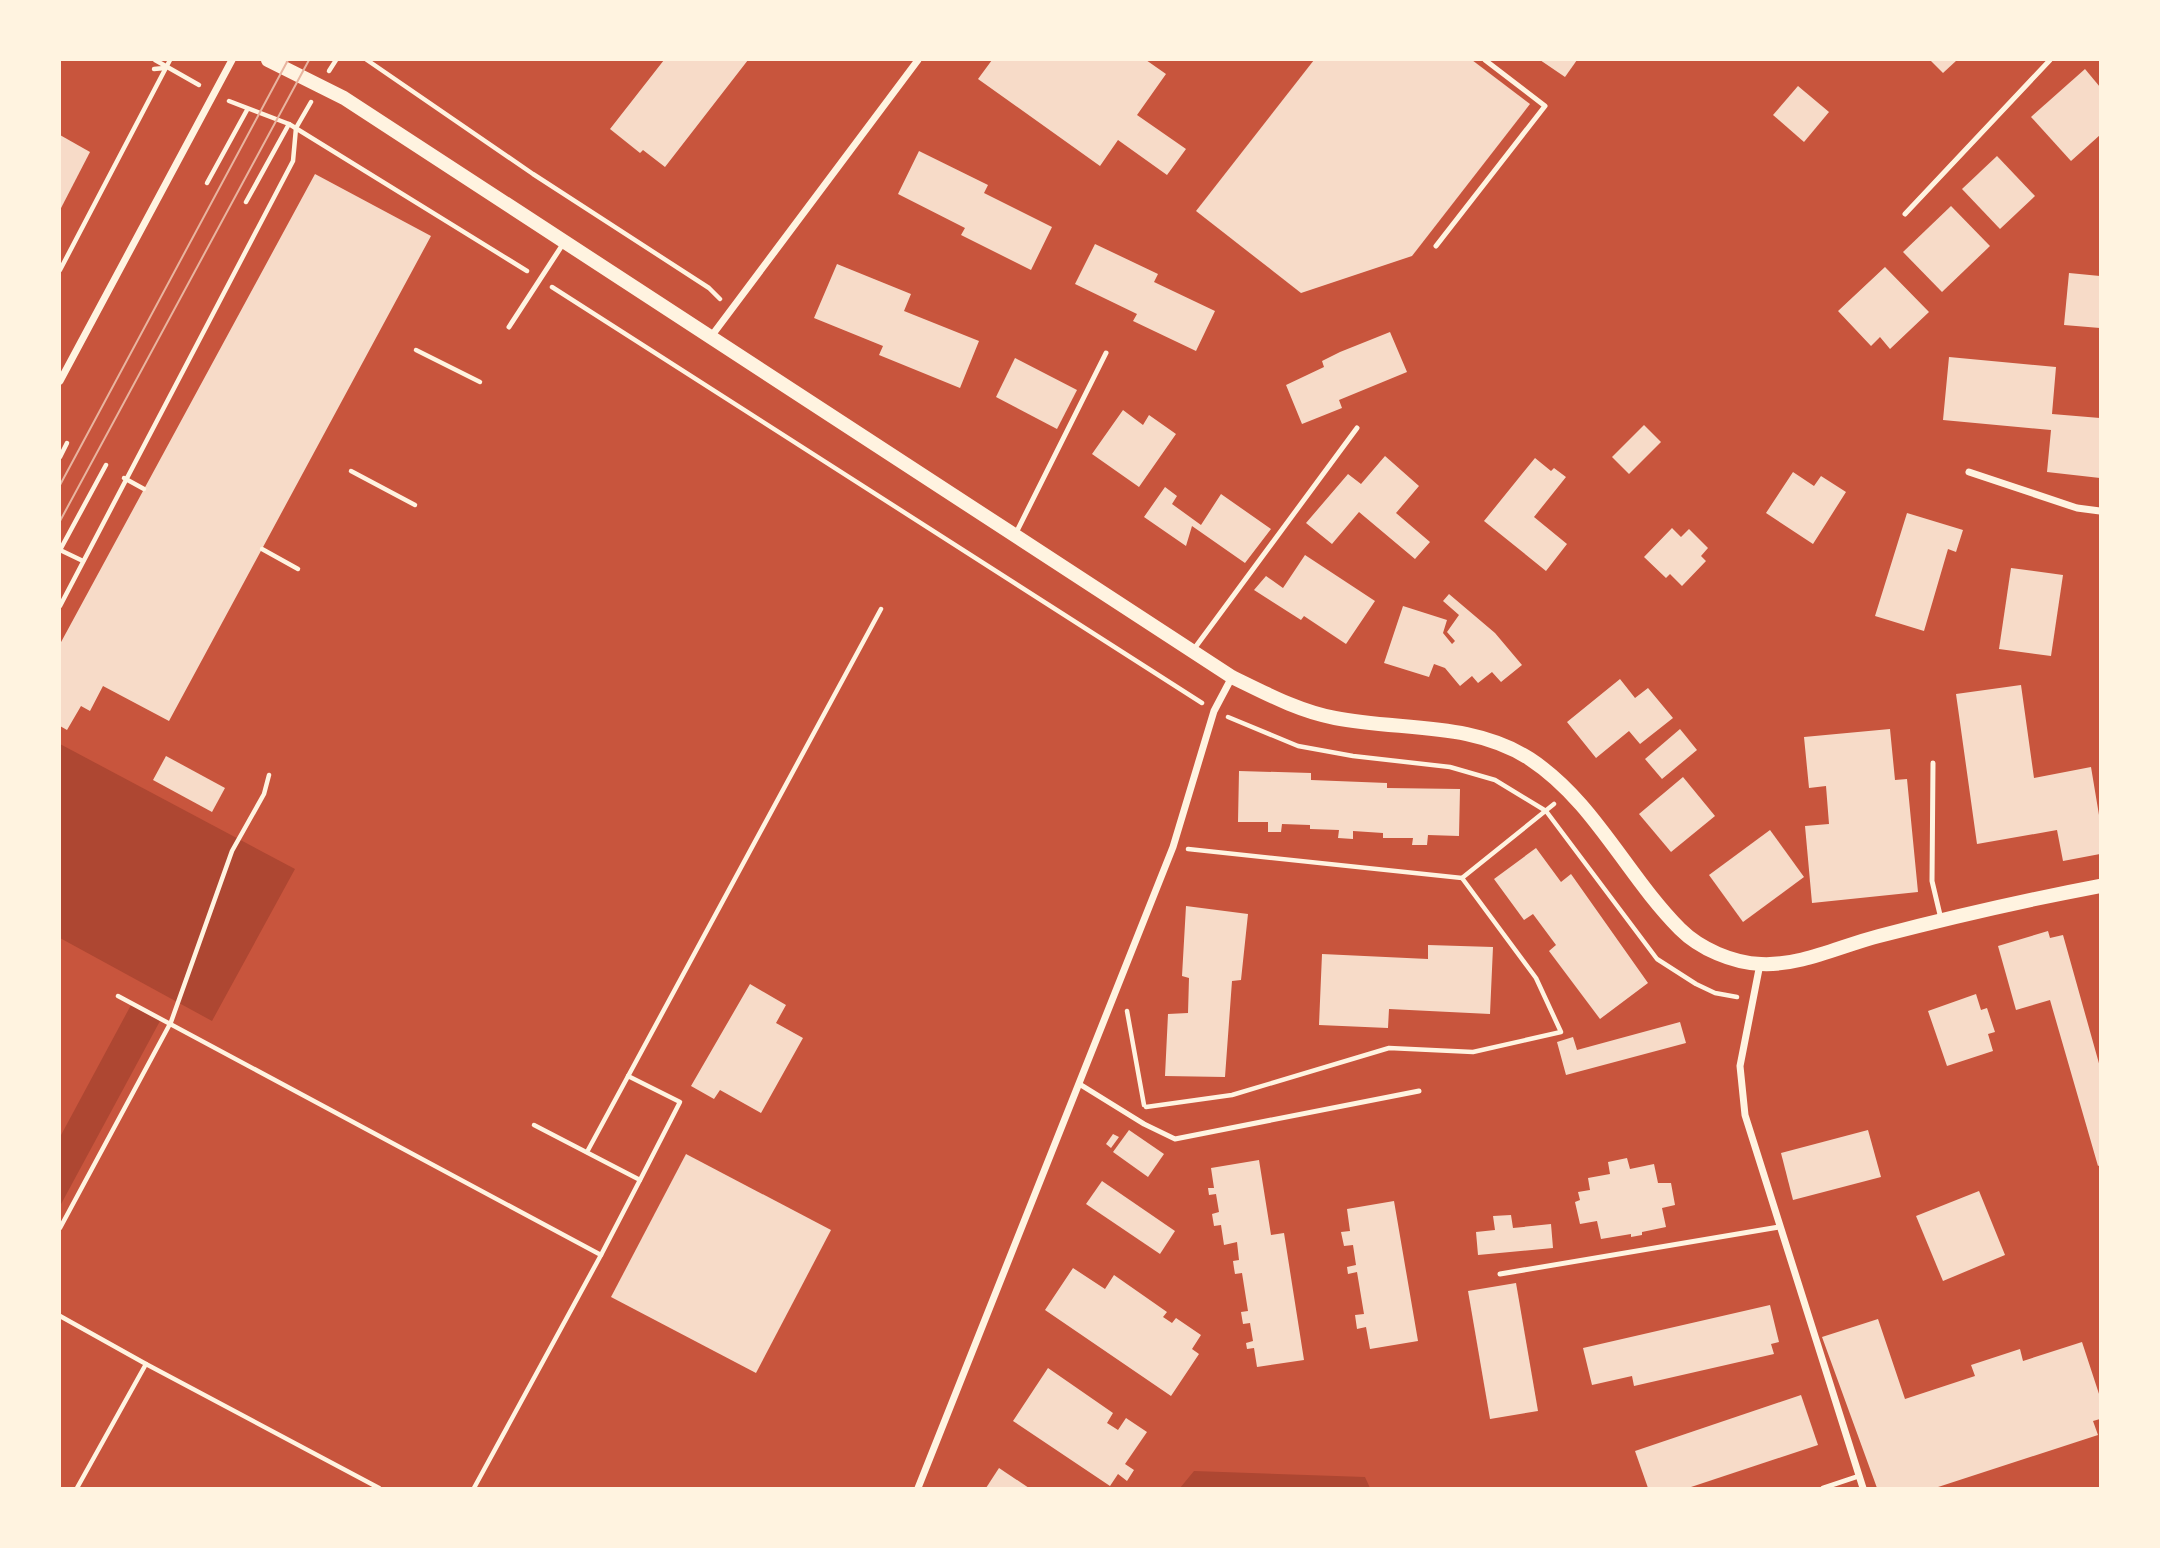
<svg xmlns="http://www.w3.org/2000/svg" width="2160" height="1548" viewBox="0 0 2160 1548" font-family="Figtree,sans-serif">
	<style>
		.green { fill: #ae4732 }
		.building { fill: #f7dbc8 }
		.lines { fill: none; stroke-linecap: round; stroke-linejoin: round }
		.path { stroke: #fff3e0; stroke-width: 4.5 }
		.service { stroke: #fff3e0; stroke-width: 5 }
		.minor { stroke: #fff3e0; stroke-width: 7 }
		.secondary { stroke: #fff3e0; stroke-width: 14 }
		.tram { stroke: #e9b49f; stroke-width: 2 }
	</style>
	<rect width="100%" height="100%" fill="#c8553d"/>
	<g class="green">
		<polygon points="60,744 295,869 212,1021 60,938"/>
		<polygon points="131,1005 160,1021 60,1206 60,1137"/>
		<polygon points="1194,1471 1365,1477 1370,1488 1180,1488"/>
	</g>
	<g class="building">
		<polygon points="664,60 748,60 665,167 643,150 640,153 610,129"/>
		<polygon points="992,60 1146,60 1166,74 1137,115 1186,149 1167,175 1118,140 1100,166 978,79"/>
		<polygon points="1314,60 1472,60 1530,104 1412,256 1301,293 1196,211"/>
		<polygon points="1540,60 1577,60 1565,77"/>
		<polygon points="1930,60 1957,60 1943,73"/>
		<polygon points="2085,69 2100,87 2100,135 2071,161 2031,117"/>
		<polygon points="1798,86 1829,112 1804,142 1773,115"/>
		<polygon points="60,135 90,152 60,210"/>
		<polygon points="919,151 988,185 984,193 1052,227 1031,270 961,235 965,228 898,194"/>
		<polygon points="1997,156 2035,196 2000,229 1962,189"/>
		<polygon points="315,174 431,236 169,721 103,686 90,711 81,706 67,730 60,726 60,644"/>
		<polygon points="1951,206 1990,246 1942,292 1903,252"/>
		<polygon points="1095,244 1158,274 1154,282 1215,311 1196,351 1133,321 1137,314 1075,284"/>
		<polygon points="837,264 911,294 904,311 979,341 960,388 879,355 883,346 814,318"/>
		<polygon points="1885,267 1929,312 1890,349 1880,337 1871,346 1838,311"/>
		<polygon points="2069,273 2100,276 2100,328 2064,325"/>
		<polygon points="1390,332 1407,372 1339,400 1342,408 1302,424 1286,385 1324,367 1322,361 1340,352"/>
		<polygon points="1949,357 2056,367 2052,414 2100,418 2100,478 2047,472 2051,430 1943,420"/>
		<polygon points="1015,358 1077,390 1057,429 996,397"/>
		<polygon points="1123,410 1143,425 1149,415 1176,434 1139,487 1092,454"/>
		<polygon points="1644,425 1661,442 1629,474 1612,457"/>
		<polygon points="1385,456 1419,486 1396,513 1430,542 1415,559 1359,512 1332,544 1306,523 1348,474 1361,484"/>
		<polygon points="1535,458 1551,471 1554,468 1566,477 1534,517 1567,544 1546,571 1484,521"/>
		<polygon points="1793,472 1814,486 1821,476 1846,492 1813,544 1766,513"/>
		<polygon points="1165,487 1177,496 1172,504 1201,525 1221,494 1271,529 1245,563 1192,526 1186,546 1144,517"/>
		<polygon points="1907,513 1963,530 1956,552 1948,549 1924,631 1875,616"/>
		<polygon points="1672,528 1681,537 1689,529 1708,548 1701,556 1706,561 1682,586 1670,574 1666,578 1644,557"/>
		<polygon points="1305,555 1375,601 1346,644 1304,616 1301,620 1254,590 1266,576 1283,588"/>
		<polygon points="2011,568 2063,575 2051,656 1999,649"/>
		<polygon points="1449,594 1495,633 1522,665 1501,682 1492,672 1478,683 1472,676 1460,686 1445,668 1434,664 1429,677 1384,663 1403,606 1447,620 1443,633 1452,644 1455,641 1447,632 1459,615 1443,601"/>
		<polygon points="1620,679 1635,698 1648,688 1673,718 1640,744 1629,731 1596,758 1567,722"/>
		<polygon points="2021,685 2034,778 2091,767 2100,821 2100,854 2063,861 2057,830 1977,844 1956,694"/>
		<polygon points="1680,729 1697,750 1662,779 1645,759"/>
		<polygon points="1890,729 1895,780 1907,779 1918,892 1812,903 1805,826 1829,824 1826,786 1809,788 1804,737"/>
		<polygon points="166,756 225,788 212,812 153,780"/>
		<polygon points="1239,771 1311,773 1311,780 1387,783 1387,788 1460,789 1459,836 1428,835 1427,845 1412,845 1413,838 1383,838 1383,833 1353,831 1353,839 1338,838 1339,830 1310,829 1310,825 1282,824 1281,832 1268,832 1268,822 1238,822"/>
		<polygon points="1683,777 1715,816 1671,852 1639,814"/>
		<polygon points="1770,830 1804,877 1743,922 1709,875"/>
		<polygon points="1536,848 1561,882 1571,874 1648,983 1600,1019 1549,951 1556,945 1533,914 1524,920 1494,879"/>
		<polygon points="1186,906 1248,914 1241,980 1232,981 1225,1077 1165,1076 1168,1014 1188,1013 1189,978 1182,976"/>
		<polygon points="2048,931 2050,938 2063,935 2100,1067 2100,1165 2098,1166 2050,1000 2016,1010 1998,946"/>
		<polygon points="1428,945 1493,947 1490,1014 1389,1009 1388,1028 1319,1025 1322,954 1428,959"/>
		<polygon points="750,984 786,1005 776,1023 803,1038 761,1113 720,1090 714,1099 691,1086"/>
		<polygon points="1976,994 1981,1010 1987,1008 1995,1032 1988,1034 1993,1051 1947,1066 1928,1011"/>
		<polygon points="1680,1022 1686,1043 1566,1075 1557,1042 1573,1037 1577,1050"/>
		<polygon points="1129,1130 1164,1154 1148,1177 1113,1152"/>
		<polygon points="1868,1130 1881,1177 1793,1200 1781,1153"/>
		<polygon points="1113,1134 1119,1137 1111,1148 1106,1144"/>
		<polygon points="686,1154 831,1230 756,1373 611,1297"/>
		<polygon points="1627,1158 1630,1169 1654,1164 1658,1183 1671,1183 1675,1205 1662,1208 1666,1227 1642,1232 1642,1235 1631,1237 1631,1234 1601,1239 1597,1221 1580,1224 1575,1202 1580,1200 1578,1192 1590,1190 1588,1178 1610,1174 1608,1162"/>
		<polygon points="1259,1160 1271,1235 1284,1233 1304,1360 1257,1367 1254,1348 1247,1349 1246,1343 1253,1341 1250,1323 1243,1324 1241,1312 1248,1311 1242,1273 1235,1274 1234,1268 1233,1261 1239,1260 1237,1242 1224,1245 1221,1225 1214,1226 1212,1214 1219,1212 1216,1194 1209,1195 1208,1188 1214,1188 1211,1168"/>
		<polygon points="1102,1181 1175,1231 1160,1254 1086,1204"/>
		<polygon points="1979,1191 2005,1255 1943,1281 1916,1216"/>
		<polygon points="1394,1201 1418,1341 1370,1349 1366,1327 1357,1329 1355,1315 1364,1314 1357,1272 1348,1274 1347,1267 1356,1265 1353,1245 1344,1246 1341,1232 1350,1231 1347,1209"/>
		<polygon points="1511,1215 1513,1228 1551,1224 1553,1248 1478,1255 1476,1232 1495,1230 1493,1216"/>
		<polygon points="1073,1268 1105,1289 1114,1275 1167,1312 1163,1317 1172,1323 1176,1318 1201,1335 1192,1349 1199,1354 1171,1396 1045,1310"/>
		<polygon points="1516,1283 1538,1411 1490,1419 1468,1291"/>
		<polygon points="1770,1305 1779,1342 1771,1344 1774,1354 1634,1386 1632,1376 1592,1385 1583,1348"/>
		<polygon points="1878,1319 1905,1399 1975,1376 1971,1365 2020,1349 2023,1361 2082,1342 2100,1397 2100,1419 2093,1421 2098,1435 1935,1488 1877,1488 1822,1337"/>
		<polygon points="1048,1368 1113,1413 1107,1423 1118,1430 1126,1418 1147,1432 1125,1464 1134,1470 1127,1481 1118,1474 1110,1486 1013,1421"/>
		<polygon points="1801,1395 1818,1445 1688,1488 1648,1488 1635,1451"/>
		<polygon points="999,1468 1029,1488 986,1488"/>
	</g>
	<g class="lines">
		<g class="path">
			<polyline points="155,60 199,85"/>
			<polyline points="367,60 533,174 709,288 720,299"/>
			<polyline points="154,69 165,68"/>
			<polyline points="329,71 336,60"/>
			<polyline points="229,101 289,124 527,271"/>
			<polyline points="207,183 247,110"/>
			<polyline points="246,202 289,124"/>
			<polyline points="60,270 170,60"/>
			<polyline points="552,287 1202,703"/>
			<polyline points="416,350 480,382"/>
			<polyline points="60,457 67,443"/>
			<polyline points="351,471 415,505"/>
			<polyline points="124,478 144,489"/>
			<polyline points="262,549 298,569"/>
			<polyline points="60,550 106,465"/>
			<polyline points="60,550 83,561"/>
			<polyline points="60,606 293,161 296,128 311,102"/>
			<polyline points="1228,717 1298,746 1353,756 1450,767 1495,780 1546,811 1657,959 1696,984 1715,993 1737,997"/>
			<polyline points="1462,878 1554,804"/>
			<polyline points="118,996 601,1255 474,1488"/>
			<polyline points="1127,1011 1144,1105"/>
			<polyline points="628,1076 680,1102 640,1180"/>
			<polyline points="1146,1107 1232,1095 1389,1048 1473,1052 1561,1032 1536,978 1462,878 1188,849"/>
			<polyline points="534,1125 640,1180 601,1255"/>
			<polyline points="587,1152 881,609"/>
			<polyline points="60,1228 171,1022 232,851 264,794 269,775"/>
			<polyline points="60,1316 146,1364 77,1488"/>
			<polyline points="146,1364 379,1488"/>
		</g>
		<g class="service">
			<polyline points="1905,214 2050,60"/>
			<polyline points="1436,246 1545,106 1485,60"/>
			<polyline points="509,327 563,244"/>
			<polyline points="1016,533 1106,353"/>
			<polyline points="1194,649 1357,428"/>
			<polyline points="1933,763 1932,881 1941,919"/>
			<polyline points="1081,1085 1144,1124 1175,1139 1419,1091"/>
			<polyline points="1500,1274 1779,1227"/>
			<polyline points="1823,1488 1859,1476"/>
		</g>
		<g class="minor">
			<polyline points="710,338 918,60"/>
			<polyline points="60,381 232,60"/>
			<polyline points="1969,472 2077,508 2100,511"/>
			<polyline points="1760,964 1740,1066 1745,1115 1863,1488"/>
			<polyline points="918,1488 1173,847 1214,711 1232,677"/>
		</g>
		<path class="secondary" d="M268 60 344 98 1232 677C1265 693 1298 711 1335 718 1400 731 1471 721 1530 759 1594 801 1627 876 1680 929 1700 949 1733 963 1761 964 1801 966 1840 946 1879 936 1952 917 2026 900 2100 886"/>
		<g class="tram">
			<polyline points="60,485 288,60"/>
			<polyline points="60,521 309,60"/>
		</g>
	</g>
	<rect width="2160" height="1548" fill="none" stroke="#fff3e0" stroke-width="122"/>
</svg>
